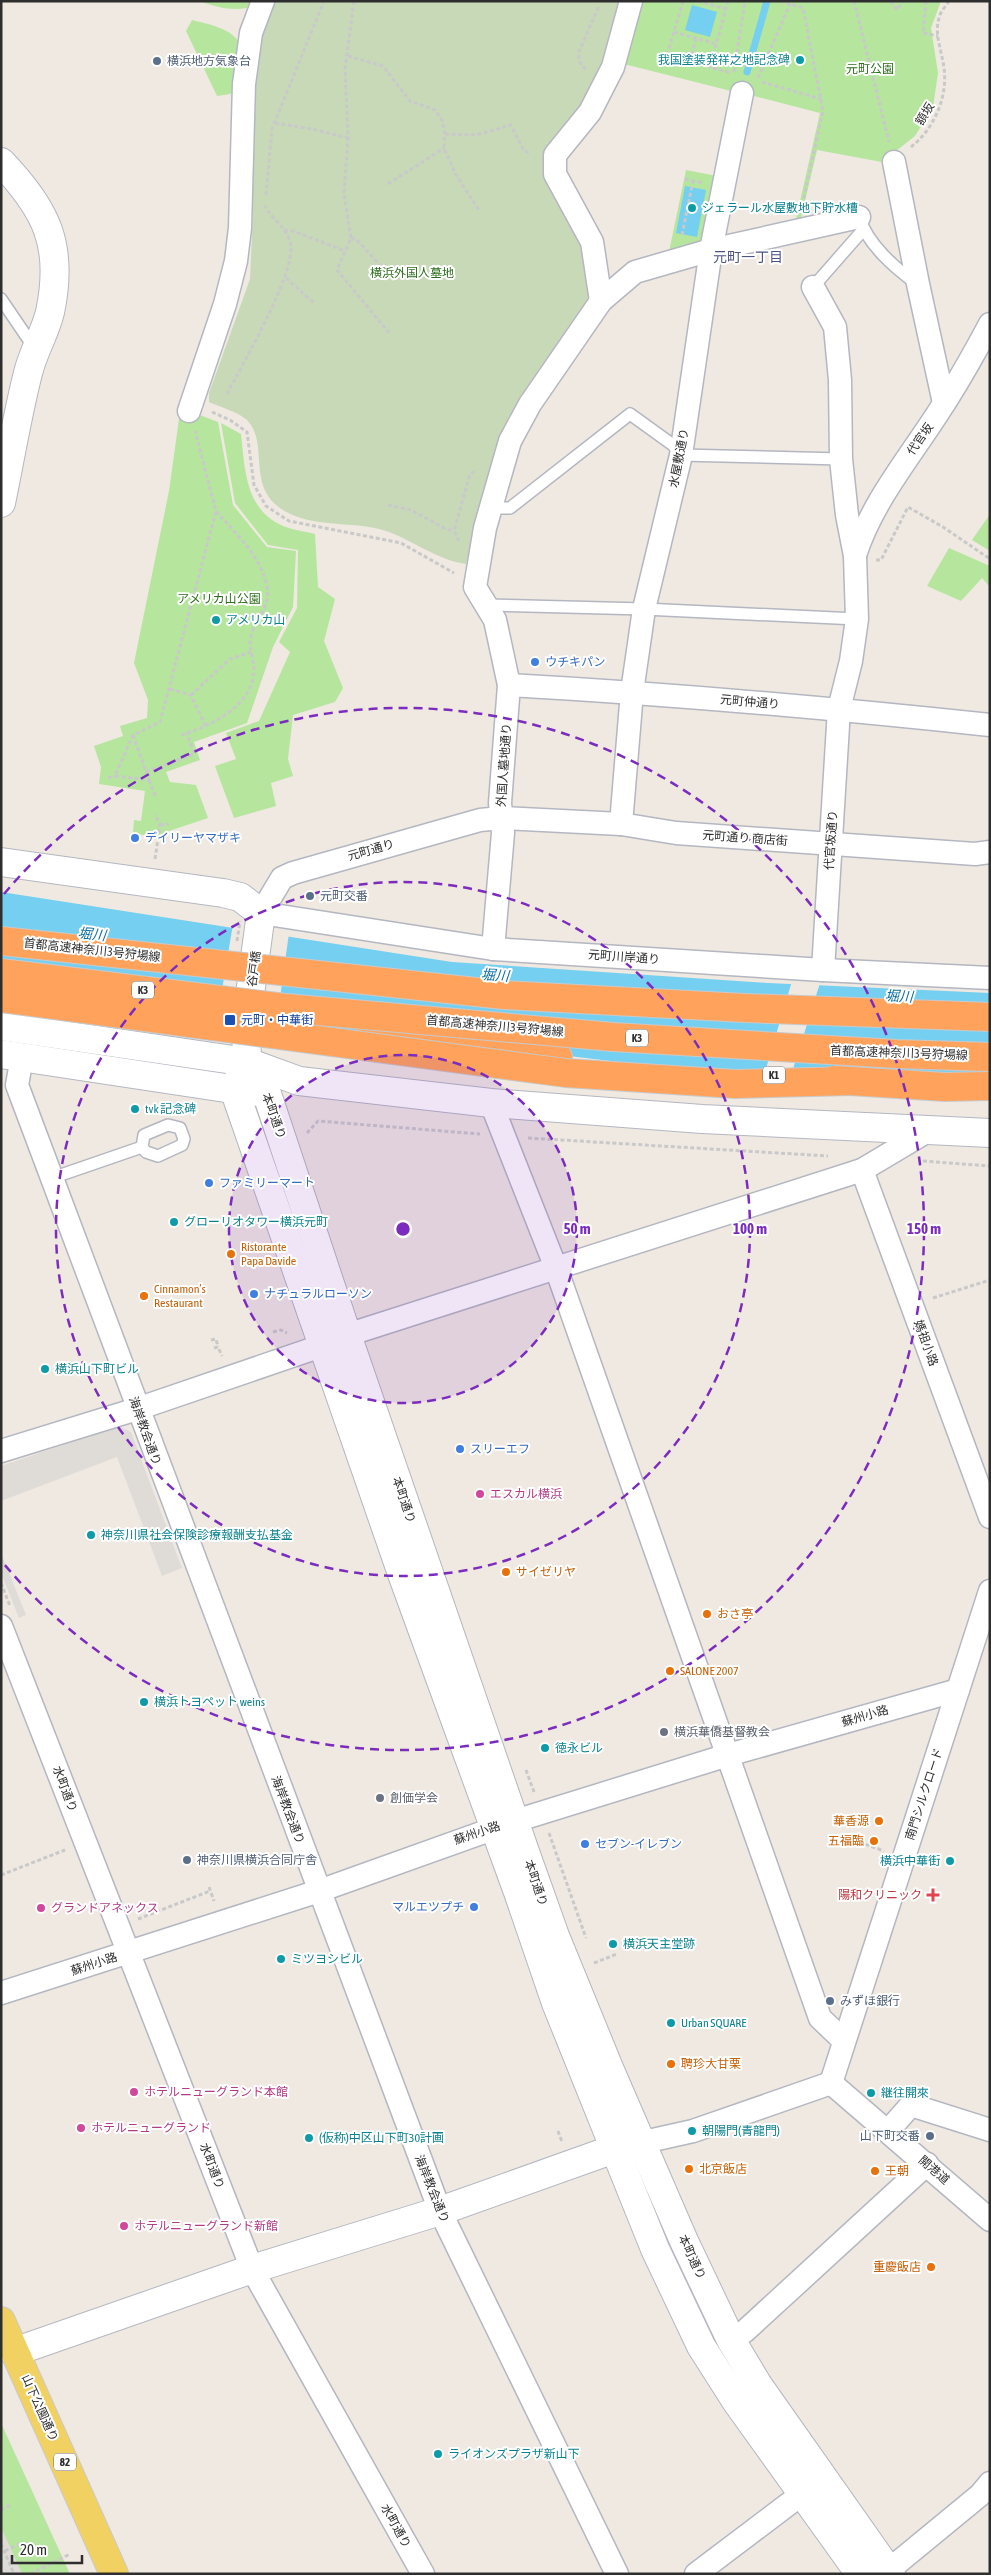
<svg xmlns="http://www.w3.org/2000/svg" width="991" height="2575" viewBox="0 0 991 2575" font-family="'Asap Condensed','Noto Sans JP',sans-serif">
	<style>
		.green { fill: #b6e59e }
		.cemetery { fill: #c8d9b8 }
		.plaza { fill: #dfdcd8 }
		.water { fill: #75cff0 }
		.pier { fill: #efe9e1 }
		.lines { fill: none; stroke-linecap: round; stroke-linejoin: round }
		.stream { stroke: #75cff0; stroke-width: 7 }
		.lane-casing { stroke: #b4b7c1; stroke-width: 14 }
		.street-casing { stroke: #b4b7c1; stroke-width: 25 }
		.secondary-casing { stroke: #b4b7c1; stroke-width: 30 }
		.primary-casing { stroke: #c9c9c9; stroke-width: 30 }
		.highway-casing { stroke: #c9c9c9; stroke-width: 30 }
		.path { stroke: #c9c9c9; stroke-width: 3; stroke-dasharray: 4 2.5; stroke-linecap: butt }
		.lane { stroke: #fff; stroke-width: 11 }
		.street { stroke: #fff; stroke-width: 22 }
		.secondary { stroke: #fff; stroke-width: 28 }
		.primary { stroke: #f2d163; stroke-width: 28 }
		.highway { stroke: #ffa35c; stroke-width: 28 }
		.highway-bridge-casing { stroke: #c9c9c9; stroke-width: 30; stroke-linecap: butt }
		.path-bridge { stroke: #c9c9c9; stroke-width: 3; stroke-dasharray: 4 2.5; stroke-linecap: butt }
		.highway-bridge { stroke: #ffa35c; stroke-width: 28 }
		.ring { fill: none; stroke: #7b2cbf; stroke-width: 2.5; stroke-dasharray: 9 6 }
		.culture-dot { fill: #0f9aa8; stroke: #fff; stroke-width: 2 }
		.service-dot { fill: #5c6f8a; stroke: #fff; stroke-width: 2 }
		.shop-dot { fill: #3f7fe0; stroke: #fff; stroke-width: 2 }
		.transit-dot { fill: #1a4fb4; stroke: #fff; stroke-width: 2 }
		.food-dot { fill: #e8710a; stroke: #fff; stroke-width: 2 }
		.hotel-dot { fill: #d1479c; stroke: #fff; stroke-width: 2 }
		.worship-dot { fill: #6b7280; stroke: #fff; stroke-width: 2 }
		.health-dot { fill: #e0444e; stroke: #fff; stroke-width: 2 }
		.labels { text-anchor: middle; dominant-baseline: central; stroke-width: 4; stroke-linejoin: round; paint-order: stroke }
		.shield { fill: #fff; stroke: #6d6d6d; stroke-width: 1 }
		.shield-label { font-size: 11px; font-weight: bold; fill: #2e2e2e }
		.culture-label { font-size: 12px; fill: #0d838f; stroke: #fff; text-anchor: start }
		.service-label { font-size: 12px; fill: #4e5e75; stroke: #fff; text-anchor: start }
		.park-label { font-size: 12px; fill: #2c6e1b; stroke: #fff }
		.street-label { font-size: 12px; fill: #2e2e2e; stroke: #fff }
		.shop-label { font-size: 12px; fill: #366cbe; stroke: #fff; text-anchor: start }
		.transit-label { font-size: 12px; fill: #164399; stroke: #fff; text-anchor: start }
		.food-label { font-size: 12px; fill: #c56008; stroke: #fff; text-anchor: start }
		.hotel-label { font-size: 12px; fill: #b23c85; stroke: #fff; text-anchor: start }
		.worship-label { font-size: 12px; fill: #5b616d; stroke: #fff; text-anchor: start }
		.health-label { font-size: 12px; fill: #be3a42; stroke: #fff; text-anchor: end }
		.neighbourhood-label { font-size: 14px; fill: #4d5680; stroke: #fff }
		.water-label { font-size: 14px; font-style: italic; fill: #0d6fa3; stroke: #fff }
		.centre { fill: #7b2cbf; stroke: #fff; stroke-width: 2.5 }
		.ring-label { font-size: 15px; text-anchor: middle; font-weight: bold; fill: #7b2cbf; stroke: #fff; stroke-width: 4; stroke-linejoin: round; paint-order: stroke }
	</style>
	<rect width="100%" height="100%" fill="#efe9e1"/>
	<g class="green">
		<path d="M200 1H250L247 8C230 11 216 7 200 1Z"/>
		<polygon points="639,1 941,1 931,28 938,73 933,107 915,136 882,162 817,150 801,218 796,219 820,113 750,95 719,241 669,252 686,170 717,176 735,92 624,64"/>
		<path d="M192 20C207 24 232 28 239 43L234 90 230 94 217 96 186 31Z"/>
		<polygon points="180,412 197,414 218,422 233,505 267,547 296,551 293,607 273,647 247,723 194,742 200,760 166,772 170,782 196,785 208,818 166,832 164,839 133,833 134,820 141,821 145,791 99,784 101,767 94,746 123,736 120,726 147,718 148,700 134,663 169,491"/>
		<path d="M221 423 241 434C245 469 245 508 281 525 291 530 304 531 315 534L318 587 335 599 324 641 343 688 335 702 293 715 288 759 293 776 271 783 276 806 234 818 215 766 236 759 226 733 259 721 290 652 279 642 297 608 298 550 268 545 235 503Z"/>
		<polygon points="990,514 990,551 972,540"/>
		<polygon points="949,548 990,566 990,587 982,578 961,601 927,586"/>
		<polygon points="1,2423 70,2574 1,2574"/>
	</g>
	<path class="cemetery" d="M273 1H621L603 69 579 109 545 154 543 165 551 191 583 247 590 289 585 308 525 396 498 440 466 564C438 560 415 542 389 532 354 519 305 531 275 504 249 481 268 441 247 420 238 412 220 407 209 402V393L250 279 253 214V86L261 33Z"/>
	<g class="plaza">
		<polygon points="119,1426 131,1432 182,1568 162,1576 117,1457 1,1501 1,1466"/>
		<polygon points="1,1553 26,1615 19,1618 1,1573"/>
		<polygon points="1,2527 11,2549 22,2574 4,2574 1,2569"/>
	</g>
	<g class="water">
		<polygon points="692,5 717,12 710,37 685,30"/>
		<polygon points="685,186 706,190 697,237 676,233"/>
		<polygon points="1,892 452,962 768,983 990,993 990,1092 795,1083 486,1046 263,1024 1,987"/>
	</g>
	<g class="pier">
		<polygon points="233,924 289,933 276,1027 217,1020"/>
		<polygon points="792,981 820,983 788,1085 762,1082"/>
	</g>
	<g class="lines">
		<polyline class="stream" points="747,72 767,1"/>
		<defs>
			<g id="lane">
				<path d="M859 217C868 245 894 267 917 284"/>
				<polyline points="813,287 863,230"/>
				<polyline points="1,299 35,349"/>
				<polyline points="491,508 510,508 630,414 673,445 681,455 841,459"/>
				<polyline points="486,605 644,609 857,619"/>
				<polygon points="168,1125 180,1128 184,1139 182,1145 158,1156 146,1152 142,1147 144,1135"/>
				<polyline points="52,1178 142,1147"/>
			</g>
			<g id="street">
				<polyline points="894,162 918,284 944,403"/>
				<polyline points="813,287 835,327 840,380 841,459 847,515 855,556 857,619 851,661 839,709 823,970"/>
				<polyline points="601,301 592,242 555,174 555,155 590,112 613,67 631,1"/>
				<polyline points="189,411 225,304 236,261 240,228 244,84 251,33 263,1"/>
				<path d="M855 555C872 503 906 462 936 416 956 386 973 356 990 324"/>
				<path d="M509 685C670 694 830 708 990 725"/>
				<polyline points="621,824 632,692 644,609 681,455 711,250 742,93"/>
				<polyline points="990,852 975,854 676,833 621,824 501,818 480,820 293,873 282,878 261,913 493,949 823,970 990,978"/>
				<polyline points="493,949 503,833 500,803 509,685 495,620 475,587 485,528 510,441 530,404 601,301 635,272 711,250 859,217"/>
				<polyline points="22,1057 17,1085 440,2211 617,2574"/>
				<polyline points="491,1103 556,1268 820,2018 844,2041"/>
				<polyline points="862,1170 990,1517"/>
				<polyline points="347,1335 862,1170 931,1129"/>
				<polyline points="1,1451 137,1409 324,1345"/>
				<polyline points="1,1626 252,2269 423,2574"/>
				<polyline points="1,1993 319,1891 515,1821 728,1755 958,1690"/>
				<polyline points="831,2083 990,1591"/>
				<polyline points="831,2083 990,2220"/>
				<polyline points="888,2131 911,2105 990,2130"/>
				<polyline points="626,2146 693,2131 831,2083"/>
				<polyline points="731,2340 745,2331 927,2164"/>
				<polyline points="696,2574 815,2484"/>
				<polyline points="884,2574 980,2495 990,2483"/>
			</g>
			<g id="secondary">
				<path d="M1 162C47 210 64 246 50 312 45 333 33 352 28 373 17 416 10 460 1 503"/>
				<polyline points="1,862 223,893 240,897 261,913 246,1024 247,1062 234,1089 402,1574 518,1892 556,2003 655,2249 701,2346 736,2401 860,2574"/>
				<polyline points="1,1026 247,1062 299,1081 491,1103 702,1119 990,1133"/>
				<polyline points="1,1054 252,1092"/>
				<polyline points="247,1062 267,1094 347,1335 524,1849 555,1936 609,2068 684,2241 731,2340 758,2385 891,2574"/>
				<polyline points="14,2352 252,2269 440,2211 614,2149"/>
			</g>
			<polyline id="primary" points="1,2321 114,2574"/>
			<polyline id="highway" points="370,1025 558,1057"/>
		</defs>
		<use href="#lane" class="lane-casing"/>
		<use href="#street" class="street-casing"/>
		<use href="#secondary" class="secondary-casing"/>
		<use href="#primary" class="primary-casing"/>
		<use href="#highway" class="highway-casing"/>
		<g class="path">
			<polyline points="354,1 345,69 348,138 344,194 351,238 337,270 390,334"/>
			<polyline points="683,1 667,55 731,73"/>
			<polyline points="698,1 726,9"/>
			<polyline points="780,1 803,8 823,111 802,206"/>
			<polyline points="854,1 889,142"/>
			<polyline points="891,1 897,10 903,1"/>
			<polyline points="926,1 923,33 938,36"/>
			<polyline points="674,32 716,44"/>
			<polyline points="348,56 383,66 410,101 435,110 442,120 445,134 444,148 456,175 479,210"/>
			<polyline points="690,61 696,38"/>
			<polyline points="710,67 728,1"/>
			<polyline points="586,69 581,65 578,54 599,6"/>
			<polyline points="734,72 745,1"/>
			<polyline points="758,78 790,4"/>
			<polyline points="762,82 821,99"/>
			<polyline points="275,123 312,129 348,138"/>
			<polyline points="445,134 476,135 511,125 524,151 530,153"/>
			<path d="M911 147C934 129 948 97 944 68 942 51 934 35 939 18 940 12 946 6 949 1"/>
			<polyline points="685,179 703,183"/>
			<polyline points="388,184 444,148"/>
			<polyline points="266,195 272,129 324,1"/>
			<polyline points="284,230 293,231 345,251"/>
			<polyline points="682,235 693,181"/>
			<polyline points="351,238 356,239 384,269"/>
			<polyline points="286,278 314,303"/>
			<path d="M227 394C244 361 292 280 291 247 290 231 272 219 265 206"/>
			<polyline points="212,412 230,420 247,432 254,485 266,506 289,521 401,543 454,573"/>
			<polyline points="388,505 411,510 446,529 454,531"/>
			<polyline points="459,541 454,531 470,474 477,470"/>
			<polyline points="876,560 881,560 908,507 943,527 990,559"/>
			<polyline points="170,689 191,695 205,725"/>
			<polyline points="191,695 230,659 251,652"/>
			<polyline points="133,735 149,780 115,776 133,735 160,722 216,511 195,431"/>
			<path d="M181 735C211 726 253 706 254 670 254 659 248 648 251 636 257 614 274 605 265 579 257 552 234 532 216 511"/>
			<polyline points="146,772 194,754 187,733"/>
			<polyline points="108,778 115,776"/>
			<polyline points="149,780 156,797"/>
			<polyline points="160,825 169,824"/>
			<polyline points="155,859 160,825 155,814"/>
			<polyline points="307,1133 318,1121 480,1134"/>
			<polyline points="528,1138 828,1156"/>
			<polyline points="923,1161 990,1166"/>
			<polyline points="933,1298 990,1280"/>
			<polyline points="273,1332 281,1330 287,1333"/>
			<polyline points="211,1340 216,1339 218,1347"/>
			<polyline points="214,1348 218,1347 222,1356"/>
			<polyline points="1,1583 10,1606"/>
			<polyline points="526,1770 534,1792"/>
			<polyline points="549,1833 586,1938"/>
			<polyline points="853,1840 884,1851"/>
			<polyline points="1,1875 65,1850"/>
			<polyline points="209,1887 214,1901"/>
			<polyline points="138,1919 210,1891"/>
			<polyline points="594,1963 617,1954"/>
			<polyline points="558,2131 562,2142"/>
			<polyline points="1,2510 10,2505"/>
			<polyline points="1,2544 14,2574"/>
			<polyline points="5,2551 19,2544"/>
			<polyline points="30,2574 70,2554"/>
		</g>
		<use href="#lane" class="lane"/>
		<use href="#street" class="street"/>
		<use href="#secondary" class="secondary"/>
		<use href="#primary" class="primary"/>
		<use href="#highway" class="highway"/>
		<defs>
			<g id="highway-bridge">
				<polyline points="1,941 504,995 745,1008 990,1017"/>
				<polyline points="1,973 285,1008 613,1037 897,1054 990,1057"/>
				<polyline points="1,998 566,1073 735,1084 852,1081"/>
				<polyline points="834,1080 945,1087 990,1086"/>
			</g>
		</defs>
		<use href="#highway-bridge" class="highway-bridge-casing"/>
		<polyline class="path-bridge" points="237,941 240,921"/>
		<use href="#highway-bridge" class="highway-bridge"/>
	</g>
	<circle cx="403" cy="1229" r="174" fill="#7b2cbf" fill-opacity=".12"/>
	<g class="ring">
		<circle cx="403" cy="1229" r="174"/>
		<circle cx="403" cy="1229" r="347"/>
		<path d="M4 894A521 521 0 1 1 4 1564"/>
	</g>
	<g class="culture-dot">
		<circle cx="800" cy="60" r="5"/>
		<circle cx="692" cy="208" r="5"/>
		<circle cx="216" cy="620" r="5"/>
		<circle cx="135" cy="1109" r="5"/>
		<circle cx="174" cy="1222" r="5"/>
		<circle cx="45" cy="1369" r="5"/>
		<circle cx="91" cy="1535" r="5"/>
		<circle cx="144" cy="1702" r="5"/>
		<circle cx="545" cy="1748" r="5"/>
		<circle cx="950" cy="1861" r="5"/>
		<circle cx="613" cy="1944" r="5"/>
		<circle cx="281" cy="1959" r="5"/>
		<circle cx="671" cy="2023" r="5"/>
		<circle cx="871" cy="2093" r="5"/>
		<circle cx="692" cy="2131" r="5"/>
		<circle cx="309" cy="2138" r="5"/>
		<circle cx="438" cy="2454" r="5"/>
	</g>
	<g class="service-dot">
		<circle cx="157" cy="61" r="5"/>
		<circle cx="310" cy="896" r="5"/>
		<circle cx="187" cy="1860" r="5"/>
		<circle cx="830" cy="2001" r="5"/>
		<circle cx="930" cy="2136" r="5"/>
	</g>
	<g class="shop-dot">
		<circle cx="535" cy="662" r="5"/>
		<circle cx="135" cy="838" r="5"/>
		<circle cx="209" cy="1183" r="5"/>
		<circle cx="254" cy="1294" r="5"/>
		<circle cx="460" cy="1449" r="5"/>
		<circle cx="585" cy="1844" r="5"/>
		<circle cx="474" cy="1907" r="5"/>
	</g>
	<rect class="transit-dot" x="224" y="1014" width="12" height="12" rx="2.5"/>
	<g class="food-dot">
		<circle cx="231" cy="1254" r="5"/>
		<circle cx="144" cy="1296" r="5"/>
		<circle cx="506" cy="1572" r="5"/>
		<circle cx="707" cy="1614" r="5"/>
		<circle cx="670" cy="1671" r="5"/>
		<circle cx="879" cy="1821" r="5"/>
		<circle cx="874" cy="1841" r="5"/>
		<circle cx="671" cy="2064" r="5"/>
		<circle cx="689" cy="2169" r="5"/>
		<circle cx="875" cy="2171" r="5"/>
		<circle cx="931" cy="2267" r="5"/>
	</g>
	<g class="hotel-dot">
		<circle cx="480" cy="1494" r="5"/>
		<circle cx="41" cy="1908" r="5"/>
		<circle cx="134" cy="2092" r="5"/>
		<circle cx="81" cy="2128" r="5"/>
		<circle cx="124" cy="2226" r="5"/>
	</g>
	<g class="worship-dot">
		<circle cx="664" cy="1732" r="5"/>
		<circle cx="380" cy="1798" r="5"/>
	</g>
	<path class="health-dot" d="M930.5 1887.5h5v5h5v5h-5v5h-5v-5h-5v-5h5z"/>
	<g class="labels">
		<g class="shield">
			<rect x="132" y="981.5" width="22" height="17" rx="4"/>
			<rect x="626" y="1029.5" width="22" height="17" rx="4"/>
			<rect x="763" y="1066.5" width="22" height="17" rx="4"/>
			<rect x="54" y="2453.5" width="22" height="17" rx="4"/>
		</g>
		<g class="shield-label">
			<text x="143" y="990">K3</text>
			<text x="637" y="1038">K3</text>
			<text x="774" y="1075">K1</text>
			<text x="65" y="2462">82</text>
		</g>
		<g class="culture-label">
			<text x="790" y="60" text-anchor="end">我国塗装発祥之地記念碑</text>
			<text x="702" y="208">ジェラール水屋敷地下貯水槽</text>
			<text x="226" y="620">アメリカ山</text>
			<text x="145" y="1109">tvk 記念碑</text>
			<text x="184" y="1222">グローリオタワー横浜元町</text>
			<text x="55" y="1369">横浜山下町ビル</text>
			<text x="101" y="1535">神奈川県社会保険診療報酬支払基金</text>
			<text x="154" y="1702">横浜トヨペット weins</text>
			<text x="555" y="1748">徳永ビル</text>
			<text x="940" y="1861" text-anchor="end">横浜中華街</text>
			<text x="623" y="1944">横浜天主堂跡</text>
			<text x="291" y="1959">ミツヨシビル</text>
			<text x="681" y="2023">Urban SQUARE</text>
			<text x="881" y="2093">継往開來</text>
			<text x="702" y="2131">朝陽門(青龍門)</text>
			<text x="319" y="2138">(仮称)中区山下町30計画</text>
			<text x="448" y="2454">ライオンズプラザ新山下</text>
		</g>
		<g class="service-label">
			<text x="167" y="61">横浜地方気象台</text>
			<text x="320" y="896">元町交番</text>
			<text x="197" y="1860">神奈川県横浜合同庁舎</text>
			<text x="840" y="2001">みずほ銀行</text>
			<text x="920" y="2136" text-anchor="end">山下町交番</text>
		</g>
		<g class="park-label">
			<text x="870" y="69">元町公園</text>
			<text x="412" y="273">横浜外国人墓地</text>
			<text x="219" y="599">アメリカ山公園</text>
		</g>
		<g class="street-label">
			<text transform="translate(925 114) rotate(-59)">額坂</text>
			<text transform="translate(920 439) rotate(-55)">代官坂</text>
			<text transform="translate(679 458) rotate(-79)">水屋敷通り</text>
			<text transform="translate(750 702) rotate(5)">元町仲通り</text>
			<text transform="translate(504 765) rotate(-86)">外国人墓地通り</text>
			<text transform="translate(745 838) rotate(4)">元町通り 商店街</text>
			<text transform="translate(831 840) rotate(-86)">代官坂通り</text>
			<text transform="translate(371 850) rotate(-16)">元町通り</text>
			<text transform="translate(92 950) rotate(6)">首都高速神奈川3号狩場線</text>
			<text transform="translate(624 957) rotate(4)">元町川岸通り</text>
			<text transform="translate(254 969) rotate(-82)">谷戸橋</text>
			<text transform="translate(495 1026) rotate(5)">首都高速神奈川3号狩場線</text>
			<text transform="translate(899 1053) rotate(2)">首都高速神奈川3号狩場線</text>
			<text transform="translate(274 1116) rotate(70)">本町通り</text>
			<text transform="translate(926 1343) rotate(70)">媽祖小路</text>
			<text transform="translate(145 1431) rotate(70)">海岸教会通り</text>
			<text transform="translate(404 1500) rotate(71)">本町通り</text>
			<text transform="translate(865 1716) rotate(-16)">蘇州小路</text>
			<text transform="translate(65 1789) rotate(69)">水町通り</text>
			<text transform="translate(924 1794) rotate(-72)">南門シルクロード</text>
			<text transform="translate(288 1810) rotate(69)">海岸教会通り</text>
			<text transform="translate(477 1833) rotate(-19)">蘇州小路</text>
			<text transform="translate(536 1883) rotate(71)">本町通り</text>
			<text transform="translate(94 1964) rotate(-18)">蘇州小路</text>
			<text transform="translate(212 2166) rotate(69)">水町通り</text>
			<text transform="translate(934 2170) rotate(41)">開港道</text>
			<text transform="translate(432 2189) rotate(68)">海岸教会通り</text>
			<text transform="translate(692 2257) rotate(65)">本町通り</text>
			<text transform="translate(40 2408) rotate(66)">山下公園通り</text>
			<text transform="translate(396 2526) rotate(61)">水町通り</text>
		</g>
		<g class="shop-label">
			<text x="545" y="662">ウチキパン</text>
			<text x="145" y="838">デイリーヤマザキ</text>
			<text x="219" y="1183">ファミリーマート</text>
			<text x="264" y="1294">ナチュラルローソン</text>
			<text x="470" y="1449">スリーエフ</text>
			<text x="595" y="1844">セブン-イレブン</text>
			<text x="464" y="1907" text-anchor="end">マルエツプチ</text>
		</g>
		<g class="transit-label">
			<text x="241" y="1020">元町・中華街</text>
		</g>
		<g class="food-label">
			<text x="241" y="1247">Ristorante<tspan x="241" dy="14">Papa Davide</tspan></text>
			<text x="154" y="1289">Cinnamon’s<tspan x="154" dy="14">Restaurant</tspan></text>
			<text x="516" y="1572">サイゼリヤ</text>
			<text x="717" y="1614">おさ亭</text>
			<text x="680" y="1671">SALONE 2007</text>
			<text x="869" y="1821" text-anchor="end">華香源</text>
			<text x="864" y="1841" text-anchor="end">五福臨</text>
			<text x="681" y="2064">聘珍大甘栗</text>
			<text x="699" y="2169">北京飯店</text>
			<text x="885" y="2171">王朝</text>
			<text x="921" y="2267" text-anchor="end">重慶飯店</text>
		</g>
		<g class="hotel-label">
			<text x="490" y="1494">エスカル横浜</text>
			<text x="51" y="1908">グランドアネックス</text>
			<text x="144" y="2092">ホテルニューグランド本館</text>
			<text x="91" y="2128">ホテルニューグランド</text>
			<text x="134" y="2226">ホテルニューグランド新館</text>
		</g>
		<g class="worship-label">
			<text x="674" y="1732">横浜華僑基督教会</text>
			<text x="390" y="1798">創価学会</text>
		</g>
		<g class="health-label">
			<text x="922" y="1895">陽和クリニック</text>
		</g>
		<g class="neighbourhood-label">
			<text x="748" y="257">元町一丁目</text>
		</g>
		<g class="water-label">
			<text transform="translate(92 934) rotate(6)">堀川</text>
			<text transform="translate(495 975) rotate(4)">堀川</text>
			<text transform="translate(899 996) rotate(3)">堀川</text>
		</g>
	</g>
	<circle cx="403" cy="1229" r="8" class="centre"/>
	<g class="ring-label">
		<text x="577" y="1234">50 m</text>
		<text x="750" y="1234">100 m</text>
		<text x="924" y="1234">150 m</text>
	</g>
	<rect width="991" height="2575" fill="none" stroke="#2e2e2e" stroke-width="5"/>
	<path d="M12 2555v8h70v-8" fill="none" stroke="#2e2e2e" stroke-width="2.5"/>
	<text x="20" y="2555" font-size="15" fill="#2e2e2e" stroke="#ffffff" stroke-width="4" paint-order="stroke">20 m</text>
</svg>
